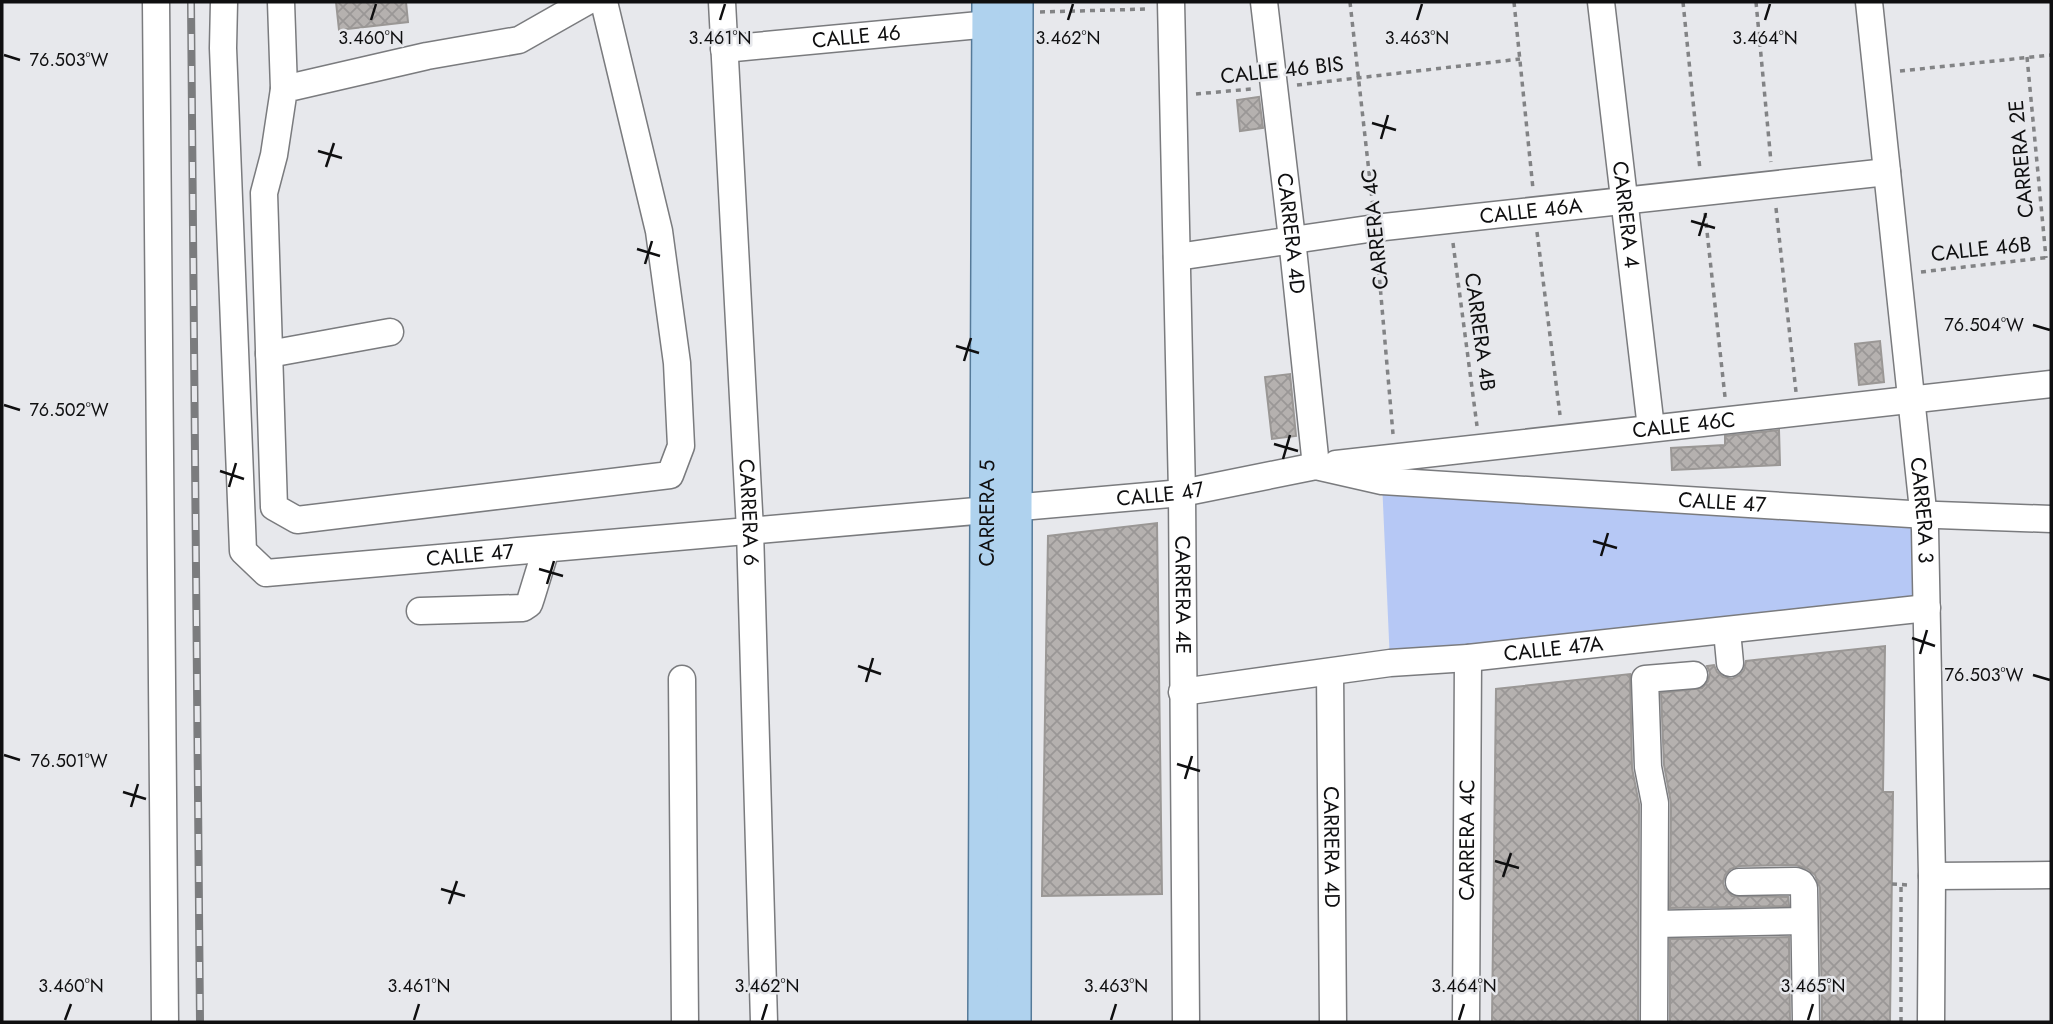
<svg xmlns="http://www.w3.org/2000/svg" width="2053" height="1024" viewBox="0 0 2053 1024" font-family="Jost,sans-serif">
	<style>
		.green { fill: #b6c8f5 }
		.building { fill: url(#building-cross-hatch); stroke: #9a9795; stroke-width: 2 }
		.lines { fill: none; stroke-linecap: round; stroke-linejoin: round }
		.minor-casing { stroke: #7a7b7e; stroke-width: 29 }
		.major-casing { stroke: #557a99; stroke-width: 36 }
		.path { stroke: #828385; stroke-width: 3.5; stroke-dasharray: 5 5; stroke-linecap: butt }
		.minor { stroke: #fff; stroke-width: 26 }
		.major { stroke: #afd2ee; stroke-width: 33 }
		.rail-casing { stroke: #7b7c7e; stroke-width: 8 }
		.rail { stroke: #e7e8ec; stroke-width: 5; stroke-dasharray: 16; stroke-linecap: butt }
		.ticks { fill: none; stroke: #0f0f10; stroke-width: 2.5 }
		.labels { text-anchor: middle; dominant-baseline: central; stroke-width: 5; stroke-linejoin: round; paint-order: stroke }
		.street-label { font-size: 21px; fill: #0f0f10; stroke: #e7e8ec }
		.ticks-label { font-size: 18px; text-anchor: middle; fill: #0f0f10; stroke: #e7e8ec; stroke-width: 5; stroke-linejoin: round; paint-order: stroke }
	</style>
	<defs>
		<pattern id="building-cross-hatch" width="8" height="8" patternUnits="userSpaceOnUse" patternTransform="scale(1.75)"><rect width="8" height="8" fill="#b5b1af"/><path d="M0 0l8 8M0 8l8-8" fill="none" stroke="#9a9796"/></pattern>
	</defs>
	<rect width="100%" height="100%" fill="#e7e8ec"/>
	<polygon class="green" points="1382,481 1924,515 1927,608 1390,663"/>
	<g class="building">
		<polygon points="336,2 406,2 408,22 339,30"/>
		<polygon points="1259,97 1263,128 1240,131 1237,100"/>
		<polygon points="1880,341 1884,382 1859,385 1855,344"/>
		<polygon points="1290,374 1296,436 1272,439 1265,377"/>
		<polygon points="1779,430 1780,465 1672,470 1671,448 1725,445 1725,436"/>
		<polygon points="1157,523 1162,894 1042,896 1048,536"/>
		<polygon points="1885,646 1883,792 1893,792 1890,1022 1822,1022 1820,888 1815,875 1808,869 1796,865 1739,866 1730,869 1725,875 1723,883 1725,889 1732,896 1788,897 1789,906 1670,908 1671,803 1664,765 1661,693 1702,688 1708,681 1710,673 1707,666 1714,665 1717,672 1723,677 1732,679 1740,675 1744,670 1746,661"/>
		<polygon points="1630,674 1632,768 1639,804 1638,1022 1492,1022 1496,689"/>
		<polygon points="1789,937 1790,1022 1670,1022 1670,939"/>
	</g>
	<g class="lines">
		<defs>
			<g id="minor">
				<polyline points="156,2 165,1022"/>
				<path id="s1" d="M224 2 223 48 243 551 266 573 1182 493 1316 466 1382 481 1910 514 2051 519"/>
				<polyline points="281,2 284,89"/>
				<polyline points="586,2 519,40 427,56 284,89 274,155 264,193 274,507 297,520 670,475 681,446 677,363 659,231 604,2"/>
				<path id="s2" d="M722 2 750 530 764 1022"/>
				<path id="s3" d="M1171 2 1182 493 1186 1022"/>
				<path id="s4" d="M1264 2 1292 239 1316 466"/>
				<path id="s5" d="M1601 2 1651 428"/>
				<path id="s6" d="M1869 2 1925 529 1932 876 1931 1022"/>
				<path id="s7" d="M724 49 990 24"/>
				<path id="s8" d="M1177 257 1375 228 1887 172"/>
				<polyline points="269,354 390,332"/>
				<path id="s9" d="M1336 464 2051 384"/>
				<polyline points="420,611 523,608 529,604 531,598 546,549"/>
				<polyline points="1727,631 1730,663"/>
				<path id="s10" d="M1330 672 1333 1022"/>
				<polyline points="682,679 685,1022"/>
				<path id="s11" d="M1182 692 1390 663 1468 658 1927 608"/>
				<polyline points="1932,876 2051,875"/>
				<polyline points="1739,882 1796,881 1801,883 1804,888 1806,1022"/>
				<polyline points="1655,924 1804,921"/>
				<path id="s12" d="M1466 1022 1468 658"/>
				<polyline points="1654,1022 1655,803 1648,767 1645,679 1694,675"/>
			</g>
			<g id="major">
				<path id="s13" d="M985 1022 989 2"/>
				<polyline points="1014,1022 1016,2"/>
			</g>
		</defs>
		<use href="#minor" class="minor-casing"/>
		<use href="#major" class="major-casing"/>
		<g class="path">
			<polyline points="1350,2 1373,208"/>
			<polyline points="1514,2 1533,189"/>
			<polyline points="1683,2 1700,170"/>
			<polyline points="1756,2 1771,162"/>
			<polyline points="1040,12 1148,9"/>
			<polyline points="2027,57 2046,258"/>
			<polyline points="1900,71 2051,55"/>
			<polyline points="1297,85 1520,59"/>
			<polyline points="1196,94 1251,89"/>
			<polyline points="1776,208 1796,392"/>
			<polyline points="1705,213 1725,397"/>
			<polyline points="1537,232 1560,415"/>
			<polyline points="1453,243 1477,426"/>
			<polyline points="1377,250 1393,434"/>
			<polyline points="1921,272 2051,257"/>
			<polyline points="1892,884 1909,885"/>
			<polyline points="1901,1022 1901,885"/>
		</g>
		<use href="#minor" class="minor"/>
		<use href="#major" class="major"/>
		<defs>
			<polyline id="rail" points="191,2 200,1022"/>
		</defs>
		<use href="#rail" class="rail-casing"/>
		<use href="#rail" class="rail"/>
	</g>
	<path class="ticks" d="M371 20 376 4M720 20 725 4M1068 20 1073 4M1417 20 1422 4M1765 20 1770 4M4 55 20 60M1372 123 1396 130M1381 139 1388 115M318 151 342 158M326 167 334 143M1691 221 1715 228M1699 236 1706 213M637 249 660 256M645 264 652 241M2033 325 2050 330M956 346 979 353M964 361 971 338M4 405 20 410M1274 444 1298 451M1283 459 1290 435M220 471 244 479M229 487 236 463M1593 541 1617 548M1601 556 1608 533M539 569 563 576M547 584 554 561M1912 638 1935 646M1920 654 1927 630M858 666 881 674M2033 675 2050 680M866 682 873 658M4 755 20 760M1177 764 1200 771M1185 779 1192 756M123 792 146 799M131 807 138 784M1495 861 1519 868M1503 877 1511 853M441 889 465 896M449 904 457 881M65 1020 71 1004M414 1020 419 1004M762 1020 767 1004M1111 1020 1116 1004M1459 1020 1464 1004M1808 1020 1813 1004"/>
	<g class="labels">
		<g class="street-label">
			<text stroke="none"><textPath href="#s7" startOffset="133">CALLE 46</textPath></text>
			<text transform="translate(1282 70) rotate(-6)">CALLE 46 BIS</text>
			<text transform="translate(2021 159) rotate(-95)">CARRERA 2E</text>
			<text stroke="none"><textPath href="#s8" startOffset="357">CALLE 46A</textPath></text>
			<text stroke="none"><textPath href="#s5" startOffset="214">CARRERA 4</textPath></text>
			<text transform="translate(1375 229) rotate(-96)">CARRERA 4C</text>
			<text stroke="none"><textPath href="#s4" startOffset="233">CARRERA 4D</textPath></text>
			<text transform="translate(1981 249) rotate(-6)">CALLE 46B</text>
			<text transform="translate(1480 332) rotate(82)">CARRERA 4B</text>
			<text stroke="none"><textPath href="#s9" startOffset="350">CALLE 46C</textPath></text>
			<text stroke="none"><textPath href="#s1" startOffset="1479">CALLE 47</textPath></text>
			<text stroke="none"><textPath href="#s1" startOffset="2046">CALLE 47</textPath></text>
			<text stroke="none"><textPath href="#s6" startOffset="511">CARRERA 3</textPath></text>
			<text stroke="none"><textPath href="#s2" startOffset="511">CARRERA 6</textPath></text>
			<text stroke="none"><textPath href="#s13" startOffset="509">CARRERA 5</textPath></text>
			<text stroke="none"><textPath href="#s1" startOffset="786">CALLE 47</textPath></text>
			<text stroke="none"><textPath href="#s3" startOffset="593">CARRERA 4E</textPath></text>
			<text stroke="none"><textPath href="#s11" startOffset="374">CALLE 47A</textPath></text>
			<text stroke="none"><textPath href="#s12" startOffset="182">CARRERA 4C</textPath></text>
			<text stroke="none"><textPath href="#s10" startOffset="175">CARRERA 4D</textPath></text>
		</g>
	</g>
	<g class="ticks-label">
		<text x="371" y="44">3.460°N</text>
		<text x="720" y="44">3.461°N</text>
		<text x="1068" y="44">3.462°N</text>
		<text x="1417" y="44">3.463°N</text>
		<text x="1765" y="44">3.464°N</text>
		<text x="69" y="66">76.503°W</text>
		<text x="1984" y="331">76.504°W</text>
		<text x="69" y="416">76.502°W</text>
		<text x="1984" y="681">76.503°W</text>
		<text x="69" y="767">76.501°W</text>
		<text x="71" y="992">3.460°N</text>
		<text x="419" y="992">3.461°N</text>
		<text x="767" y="992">3.462°N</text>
		<text x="1116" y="992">3.463°N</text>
		<text x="1464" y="992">3.464°N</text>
		<text x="1813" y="992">3.465°N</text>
	</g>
	<rect width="2053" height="1024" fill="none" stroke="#0f0f10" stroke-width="7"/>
</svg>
